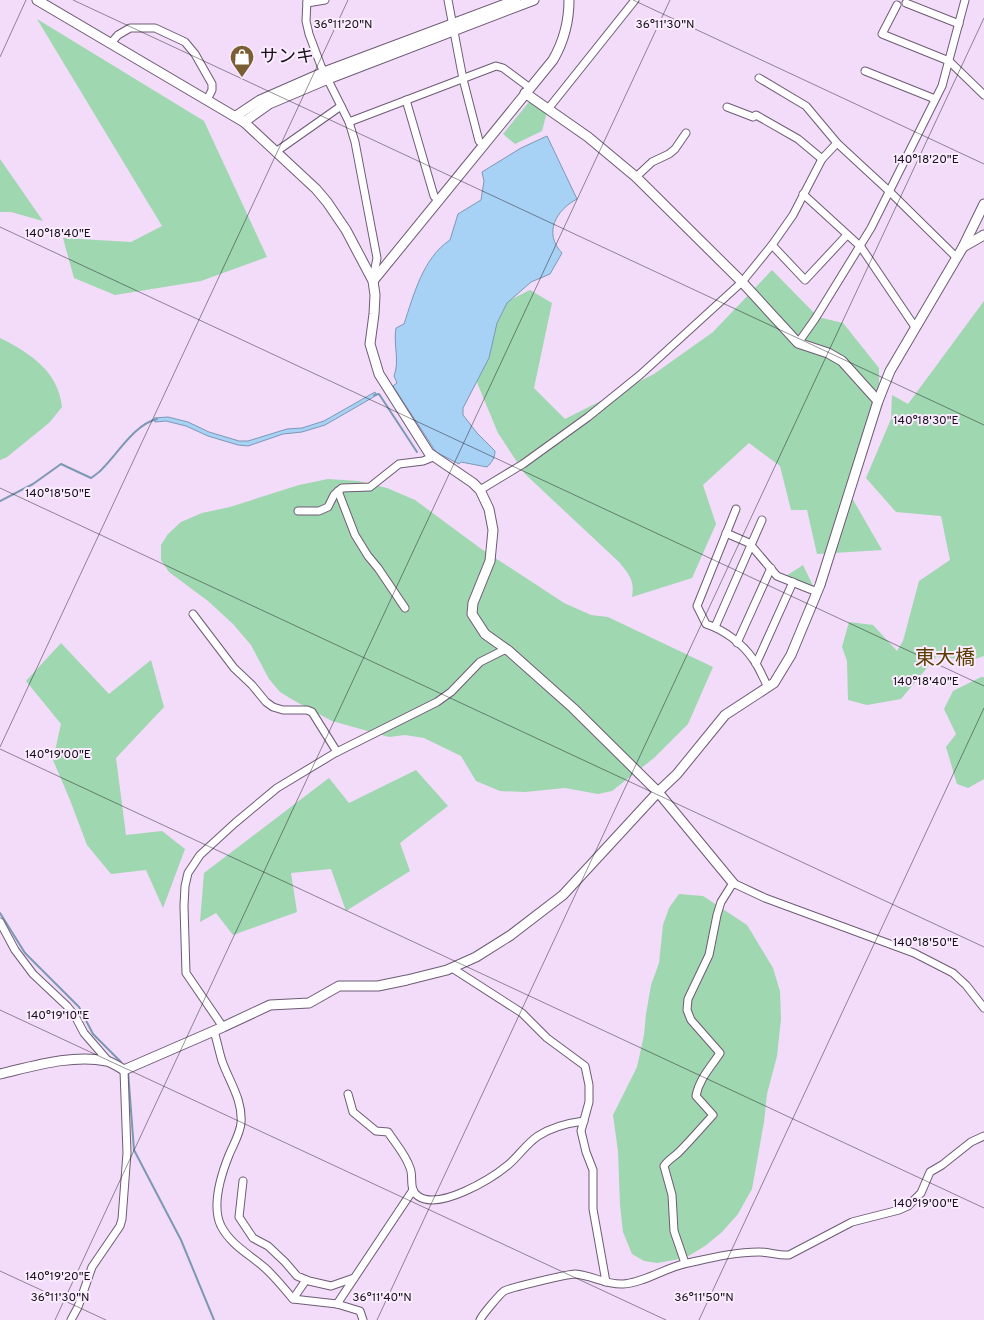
<svg xmlns="http://www.w3.org/2000/svg" width="984" height="1320" viewBox="0 0 984 1320" font-family="Overpass,'Noto Sans JP',sans-serif">
	<style>
		.green { fill: #9ed7b0 }
		.water { fill: #a8d2f5; stroke: #7d98b4 }
		.lines { fill: none; stroke-linecap: round; stroke-linejoin: round }
		.stream { stroke: #7d98b4; stroke-width: 2 }
		.minor-casing { stroke: #6e5b74; stroke-width: 9 }
		.tertiary-casing { stroke: #6e5b74; stroke-width: 11 }
		.minor { stroke: #fff; stroke-width: 7 }
		.tertiary { stroke: #fff; stroke-width: 9 }
		.ticks { fill: none; stroke: #18111b; stroke-width: 1; stroke-opacity: 0.45 }
		.labels { text-anchor: middle; dominant-baseline: central; stroke-width: 4; stroke-linejoin: round; paint-order: stroke }
		.poi-label { font-size: 18px; fill: #18111b; stroke: #faecfe; text-anchor: start }
		.quarter-label { font-size: 20px; fill: #5a3c00; stroke: #faecfe }
		.ticks-label { font-size: 12px; text-anchor: middle; fill: #18111b; stroke: #faecfe; stroke-width: 4; stroke-linejoin: round; paint-order: stroke }
	</style>
	<rect width="100%" height="100%" fill="#f2dcf9"/>
	<g class="green">
		<polygon points="37,19 204,121 267,257 201,281 115,295 74,278 63,238 131,242 162,226"/>
		<polygon points="529,102 547,112 542,131 515,144 503,134"/>
		<polygon points="0,159 43,221 11,212 0,212"/>
		<path d="M772 270 818 317 843 323 879 368V413L848 491 882 550 817 554 807 510H791L780 466 749 443 703 485 716 524 692 578 632 597C635 581 629 574 619 562L525 474 498 433 478 385 475 373 506 302 530 290 552 303 534 388 565 419 654 374 713 332Z"/>
		<polygon points="984,301 984,656 972,660 936,657 901,699 867,705 848,700 847,661 842,647 849,622 873,625 897,651 903,641 919,581 950,560 941,516 896,512 866,478 891,419 892,395 908,404"/>
		<path d="M0 338C30 353 58 371 62 407L49 423 7 457 0 460Z"/>
		<polygon points="328,479 358,481 387,488 415,500 480,548 564,603 591,615 608,617 713,667 688,724 654,758 612,791 598,794 565,788 525,792 500,791 476,781 461,756 424,738 405,735 389,737 332,721 293,700 280,692 269,679 251,645 233,624 208,601 169,572 161,560 161,545 168,534 181,522 202,513 230,507 299,485"/>
		<polygon points="803,565 814,588 786,576"/>
		<polygon points="61,643 109,694 151,660 164,707 116,758 126,835 162,831 185,849 163,908 146,870 111,874 87,845 70,800 53,760 61,724 26,681"/>
		<polygon points="981,677 984,677 984,779 968,788 957,784 946,747 956,734 944,709 953,691"/>
		<polygon points="416,770 448,806 400,843 410,871 346,911 331,869 291,873 297,912 233,935 216,913 200,922 204,873 329,778 349,803"/>
		<polygon points="679,894 703,896 747,925 773,968 780,991 781,1019 777,1056 767,1094 764,1122 752,1189 738,1214 722,1232 705,1246 685,1258 657,1263 644,1261 632,1254 623,1232 620,1205 618,1151 613,1115 637,1067 644,1035 646,1014 651,985 659,963 663,925 669,908"/>
	</g>
	<g class="water">
		<path d="M547 136 577 199C556 210 543 233 562 253L550 274 531 282 507 303 497 323 489 358 463 408V415L477 433 495 451C495 458 492 462 487 467L461 462 459 464 436 452 393 386 397 383 394 376C400 360 393 344 396 328L404 324C414 294 423 258 450 240L458 214 481 200 484 181 482 172 521 148Z"/>
		<polygon points="375,392 377,395 325,425 302,432 283,434 248,446 238,445 208,436 186,426 166,421 155,422 154,418 168,417 188,422 209,432 239,441 248,441 287,429 302,428 324,421"/>
	</g>
	<g class="lines">
		<g class="stream">
			<polyline points="374,395 379,394 417,452"/>
			<path d="M0 501 33 484 61 464 91 478C95 475 100 472 103 468 118 453 135 424 157 419"/>
			<polyline points="0,913 25,953 79,1007 93,1034 121,1062"/>
			<polyline points="128,1071 134,1150 181,1240 214,1320"/>
		</g>
		<defs>
			<g id="minor">
				<polyline points="307,0 306,21 309,34 321,66 349,122 355,142 377,258 373,279"/>
				<polyline points="448,0 463,79 479,141 484,145"/>
				<polyline points="307,3 325,0"/>
				<polyline points="906,3 959,24"/>
				<polyline points="897,5 882,34 949,61 984,95"/>
				<polyline points="111,43 118,35 130,28 155,28 185,42 195,54 212,84 212,90 207,100"/>
				<polyline points="865,71 935,99"/>
				<polyline points="759,78 806,106 837,143 890,192 956,257"/>
				<polyline points="406,100 434,196 439,201"/>
				<polyline points="727,107 753,117 756,115 798,139 822,159"/>
				<polyline points="548,109 635,0"/>
				<polyline points="349,122 496,66 503,68 530,88"/>
				<polyline points="277,151 341,106"/>
				<polyline points="636,177 652,162 669,154 675,149 686,133"/>
				<polyline points="803,194 861,247 915,327"/>
				<polyline points="772,245 805,280 847,235"/>
				<polyline points="798,343 815,319 871,228 942,86 965,0"/>
				<polyline points="480,490 523,464 588,417 640,375 742,282 772,245 793,215 822,159 837,143"/>
				<polyline points="338,491 355,535 368,556 378,568 405,608"/>
				<path d="M736 509 697 606 706 624C724 630 742 643 753 659 759 667 763 678 768 687"/>
				<polyline points="298,511 319,511 328,507 334,495 342,488 370,487 399,464 423,461 433,457"/>
				<polyline points="726,533 749,543 777,576 817,592"/>
				<polyline points="193,614 234,668 252,685 266,702 273,707 283,710 307,710 312,712 337,752"/>
				<polyline points="715,627 762,520"/>
				<polyline points="737,643 771,568"/>
				<polyline points="756,664 793,582"/>
				<polyline points="0,922 15,950 33,974 67,1006 75,1016 84,1033 109,1062"/>
				<polyline points="452,968 522,1013 547,1038 585,1066 589,1085 589,1102 581,1131 586,1152 593,1170 593,1209 606,1282"/>
				<polyline points="223,1027 186,973 184,906 185,886 188,873 200,855 235,823 277,788 335,753 437,702 451,692 480,662 506,649"/>
				<path d="M214 1031C217 1041 219 1051 222 1061 229 1081 243 1100 241 1123 240 1134 233 1145 229 1155 221 1175 211 1205 221 1226 231 1245 249 1254 265 1268 275 1277 284 1288 293 1299L337 1304 360 1311 363 1320"/>
				<path d="M348 1094 353 1112 376 1131 388 1132C395 1143 406 1155 410 1168 414 1177 408 1189 418 1196 439 1211 491 1179 508 1165 518 1157 526 1144 538 1136 552 1127 568 1123 584 1121"/>
				<polyline points="243,1181 239,1217 253,1238 268,1246 285,1262 297,1276 309,1281 331,1286 354,1278"/>
				<path d="M685 1263 674 1231 672 1195 664 1166C668 1160 674 1157 679 1152 691 1140 702 1127 713 1115L696 1096C699 1079 711 1067 720 1053L691 1020 687 1010 688 999 709 955 717 915 721 902 733 883 765 898 914 953 953 973 966 985 984 1008"/>
				<polyline points="293,1299 306,1280"/>
				<polyline points="337,1304 413,1190"/>
				<polyline points="71,1320 78,1307 92,1267 120,1226 122,1219 127,1153 124,1070"/>
				<path d="M480 1320C482 1315 500 1294 504 1291 509 1288 568 1274 575 1274 591 1275 606 1285 623 1284 644 1283 666 1267 688 1263 711 1258 735 1252 759 1252 770 1252 779 1256 789 1255L852 1222 899 1210 908 1206 921 1193 930 1172 942 1165 971 1142 984 1136"/>
			</g>
			<g id="tertiary">
				<polyline points="37,0 244,122 316,189 327,202 346,230 373,281 375,295 374,314 370,344 379,374 429,453 473,483 480,490 489,509 493,530 490,561 473,603 472,614 485,634 509,651 573,708 658,792 733,883"/>
				<polyline points="525,93 588,137 636,177 742,282 798,343 828,353 842,361 878,401"/>
				<polyline points="236,116 260,100 324,72 516,0"/>
				<polyline points="244,122 269,104 328,79 534,0"/>
				<polyline points="963,247 984,235"/>
				<path d="M373 281 553 60C564 41 569 22 569 0"/>
				<path d="M0 1074C34 1066 72 1054 107 1061 113 1063 119 1067 124 1070L223 1027 270 1005 309 1003 339 986H378L407 980 447 970 476 957 511 935 563 895 658 792 677 774 725 715 774 683 791 655 820 585 878 401 890 371 963 247 984 204"/>
			</g>
		</defs>
		<use href="#minor" class="minor-casing"/>
		<use href="#tertiary" class="tertiary-casing"/>
		<use href="#minor" class="minor"/>
		<use href="#tertiary" class="tertiary"/>
	</g>
	<path class="ticks" d="M73 0 984 425M633 0 984 164M0 57 26 0M0 227 984 686M0 488 984 947M0 747 348 0M0 749 984 1208M0 1010 666 1320M0 1271 106 1320M55 1320 670 0M377 1320 984 18M699 1320 984 708"/>
	<defs>
		<symbol id="shop-pin" viewBox="-11 -11 22 30"><path d="M0 17L-7.5 6A9.5 9.5 0 1 1 7.5 6Z" fill="#7b5e32" stroke="#faecfe"/><path d="M-5-2.5h2.3a2.7 3.5 0 0 1 5.4 0H5L5.5 6h-11ZM-1.5-2.5h3a1.5 2.3 0 0 0-3 0Z" fill="#fff"/></symbol>
	</defs>
	<g fill-rule="evenodd">
		<use href="#shop-pin" x="228" y="43" width="28" height="38"/>
	</g>
	<g class="labels">
		<g class="poi-label">
			<text x="260" y="57">サンキ</text>
		</g>
		<g class="quarter-label">
			<text x="945" y="659">東大橋</text>
		</g>
	</g>
	<g class="ticks-label">
		<text x="343" y="28">36°11'20"N</text>
		<text x="665" y="28">36°11'30"N</text>
		<text x="926" y="163">140°18'20"E</text>
		<text x="58" y="237">140°18'40"E</text>
		<text x="926" y="424">140°18'30"E</text>
		<text x="58" y="497">140°18'50"E</text>
		<text x="926" y="685">140°18'40"E</text>
		<text x="58" y="758">140°19'00"E</text>
		<text x="926" y="946">140°18'50"E</text>
		<text x="58" y="1019">140°19'10"E</text>
		<text x="926" y="1207">140°19'00"E</text>
		<text x="58" y="1280">140°19'20"E</text>
		<text x="60" y="1301">36°11'30"N</text>
		<text x="382" y="1301">36°11'40"N</text>
		<text x="704" y="1301">36°11'50"N</text>
	</g>
</svg>
